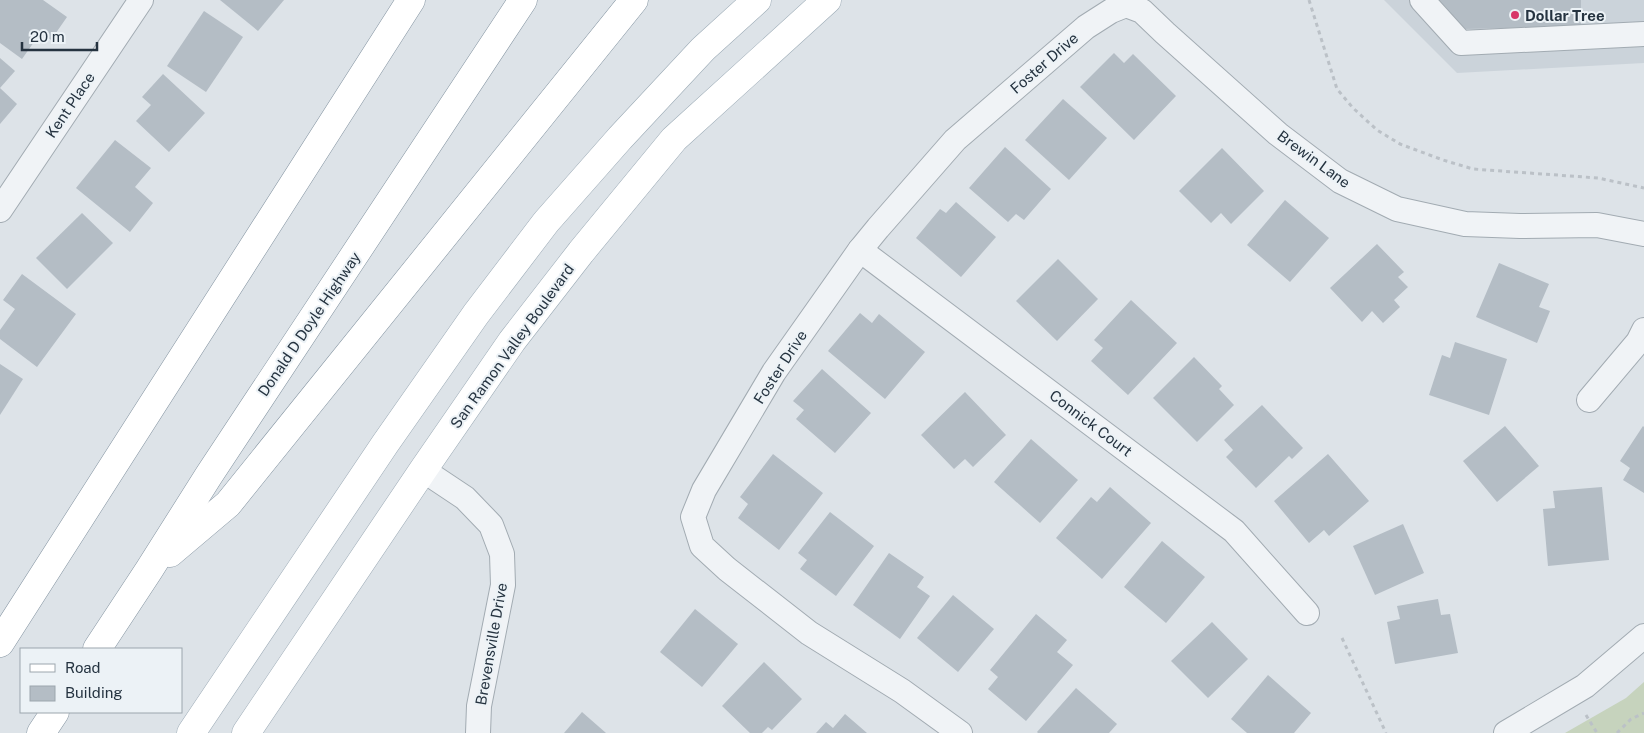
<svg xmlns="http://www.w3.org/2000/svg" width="1644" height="733" viewBox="0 0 1644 733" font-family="'Public Sans',sans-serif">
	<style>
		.built { fill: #cbd3da }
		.green { fill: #c6d3bd }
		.building { fill: #b4bdc5 }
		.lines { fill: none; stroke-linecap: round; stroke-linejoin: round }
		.minor-casing { stroke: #a2abb2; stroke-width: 26 }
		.major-casing { stroke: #9baab5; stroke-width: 29 }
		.highway-casing { stroke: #8393a0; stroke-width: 29 }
		.path { stroke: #bbc1c7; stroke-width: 3; stroke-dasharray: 4 4; stroke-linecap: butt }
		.minor { stroke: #f0f3f6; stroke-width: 24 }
		.major { stroke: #fff; stroke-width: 28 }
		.highway { stroke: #fff; stroke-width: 28 }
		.poi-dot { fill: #d83769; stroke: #ecf2f6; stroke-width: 2 }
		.labels { text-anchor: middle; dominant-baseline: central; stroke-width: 4; stroke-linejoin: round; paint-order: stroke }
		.poi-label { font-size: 15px; font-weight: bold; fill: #253340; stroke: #ecf2f6; text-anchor: start }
		.street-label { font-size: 15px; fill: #253340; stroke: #ecf2f6 }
	</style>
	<rect width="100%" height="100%" fill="#dde3e8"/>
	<polygon class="built" points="1384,0 1644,0 1644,63 1457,73"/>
	<polygon class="green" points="1644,682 1644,733 1565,733 1626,698"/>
	<g class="building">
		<polygon points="0,0 43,0 67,17 51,40 41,32 22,59 0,43"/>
		<polygon points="220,0 284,0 258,31"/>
		<polygon points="1439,0 1581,0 1581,26 1464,29 1439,5"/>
		<polygon points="204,11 243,37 206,92 167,66"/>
		<polygon points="1114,53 1124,63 1133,54 1176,96 1134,140 1080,87"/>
		<polygon points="0,58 15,71 0,88"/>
		<polygon points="163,74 205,113 169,152 136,121 151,105 142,97"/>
		<polygon points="0,88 17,104 0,124"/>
		<polygon points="1063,99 1107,138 1069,180 1025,140"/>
		<polygon points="115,140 151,168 135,187 153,203 130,232 76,188"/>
		<polygon points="1005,147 1051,189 1024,220 1016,214 1008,222 969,188"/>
		<polygon points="1222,148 1264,191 1231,224 1221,213 1211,223 1179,191"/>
		<polygon points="1285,200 1329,238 1290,282 1247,245"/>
		<polygon points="956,202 996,237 961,277 916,238 940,209 946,213"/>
		<polygon points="82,213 113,243 67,289 36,258"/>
		<polygon points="1377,244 1404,272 1398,277 1408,287 1394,300 1400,307 1383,323 1372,311 1362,322 1330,288"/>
		<polygon points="1058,259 1098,299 1057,341 1016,301"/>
		<polygon points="1499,263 1549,284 1539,307 1550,311 1537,343 1476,317"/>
		<polygon points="22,274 76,314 37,367 0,339 0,330 15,309 3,300"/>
		<polygon points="1131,300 1177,343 1128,395 1091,361 1103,348 1094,340"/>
		<polygon points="860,313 872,323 879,314 925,352 885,399 828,351"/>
		<polygon points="1455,342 1507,359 1489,415 1429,395 1442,355 1450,358"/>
		<polygon points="1194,357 1222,386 1219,389 1234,405 1197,442 1153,398"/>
		<polygon points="0,364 23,379 0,415"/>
		<polygon points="822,369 871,413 835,453 796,419 804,410 793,401"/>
		<polygon points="965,392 1006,435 973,467 965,459 954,469 921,435"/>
		<polygon points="1262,405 1303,448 1292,459 1289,456 1256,488 1226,457 1233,450 1224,440"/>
		<polygon points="1505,426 1539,466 1497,502 1463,461"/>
		<polygon points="1643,426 1644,427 1644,493 1623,480 1630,468 1620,461"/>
		<polygon points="1031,439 1078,480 1040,523 994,482"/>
		<polygon points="773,454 823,493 779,550 738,518 748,504 740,497"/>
		<polygon points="1328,454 1369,501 1329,536 1324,530 1309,543 1274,501"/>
		<polygon points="1110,487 1151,523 1102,579 1056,538 1091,497 1097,502"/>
		<polygon points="1602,487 1609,560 1548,566 1543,509 1555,508 1553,491"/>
		<polygon points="830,512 874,546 836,596 800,569 807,560 798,553"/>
		<polygon points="1403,524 1424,573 1375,595 1353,546"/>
		<polygon points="1162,541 1205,577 1166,623 1124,587"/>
		<polygon points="889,553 924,577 917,587 930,596 900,639 853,605"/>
		<polygon points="953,595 994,629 958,672 917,638"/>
		<polygon points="1438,599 1441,615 1450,614 1458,653 1395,664 1387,622 1400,619 1397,606"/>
		<polygon points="695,609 738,644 702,687 660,652"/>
		<polygon points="1036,614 1067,640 1057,652 1073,665 1026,721 988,689 998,677 990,670"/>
		<polygon points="1212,622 1248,659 1208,698 1171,661"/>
		<polygon points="764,662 802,699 772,730 768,727 762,733 750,733 722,706"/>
		<polygon points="1268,675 1311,713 1294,733 1247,733 1231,719"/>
		<polygon points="1076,688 1117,724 1109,733 1038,733 1037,732"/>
		<polygon points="582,712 606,733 564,733"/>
		<polygon points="845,714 867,733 816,733 826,722 833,728"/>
	</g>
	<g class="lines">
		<defs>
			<g id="minor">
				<polyline points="1422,0 1461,43 1644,34"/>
				<polyline points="0,210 141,0"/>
				<polyline points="860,250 1234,531 1307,613"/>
				<polyline points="1589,400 1638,342 1644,330"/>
				<polyline points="423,470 465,498 491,525 502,554 503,585 479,706 478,733"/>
				<polyline points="960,733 902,691 809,633 727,569 702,546 693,517 704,490 774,372 860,250 878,228 955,140 1086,27 1111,11 1126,5 1142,11 1165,33 1278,134 1340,181 1397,209 1465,224 1520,226 1597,225 1644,234"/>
				<polyline points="1506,733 1585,686 1644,636"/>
			</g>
			<g id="major">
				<polyline points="191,733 385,444 476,314 546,222 620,138 703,49 757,0"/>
				<polyline points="246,733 423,470 512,341 581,252 674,139 827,0"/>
			</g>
			<g id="highway">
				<polyline points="170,553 228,504 634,0"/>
				<polyline points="0,643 411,0"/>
				<polyline points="97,649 149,570 209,475 523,0"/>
				<polyline points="41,733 55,712"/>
			</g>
		</defs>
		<use href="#minor" class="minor-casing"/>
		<use href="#major" class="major-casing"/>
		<use href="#highway" class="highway-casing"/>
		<g class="path">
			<polyline points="1309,0 1337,89 1353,108 1377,130 1400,144 1443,160 1473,169 1598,178 1644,188"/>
			<polyline points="1342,638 1386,733"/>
			<polyline points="1586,715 1597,733"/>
			<polyline points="1617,733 1631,719 1644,713"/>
		</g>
		<use href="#minor" class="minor"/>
		<use href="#major" class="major"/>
		<use href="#highway" class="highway"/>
	</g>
	<circle class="poi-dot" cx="1515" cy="15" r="5"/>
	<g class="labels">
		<g class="poi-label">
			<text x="1525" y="15">Dollar Tree</text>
		</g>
		<g class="street-label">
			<text transform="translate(1044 63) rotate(-41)">Foster Drive</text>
			<text transform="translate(70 105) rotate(-56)">Kent Place</text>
			<text transform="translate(1314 159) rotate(36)">Brewin Lane</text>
			<text transform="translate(309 324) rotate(-56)">Donald D Doyle Highway</text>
			<text transform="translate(512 346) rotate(-54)">San Ramon Valley Boulevard</text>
			<text transform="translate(780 367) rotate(-57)">Foster Drive</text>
			<text transform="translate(1091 423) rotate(37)">Connick Court</text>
			<text transform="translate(491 644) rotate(-80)">Brevensville Drive</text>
		</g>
	</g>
	<rect x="20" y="648" width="162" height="65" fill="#ecf2f6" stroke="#9ca6ad"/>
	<rect x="30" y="664" width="25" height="8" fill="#ffffff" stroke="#9ca6ad"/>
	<text x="65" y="673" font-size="15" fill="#253340">Road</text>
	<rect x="30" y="686" width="25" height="15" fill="#b4bdc5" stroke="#9ca6ad"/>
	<text x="65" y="698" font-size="15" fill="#253340">Building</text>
	<path d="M22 42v8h75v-8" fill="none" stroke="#253340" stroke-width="2.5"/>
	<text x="30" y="42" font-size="15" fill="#253340" stroke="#ecf2f6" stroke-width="4" paint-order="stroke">20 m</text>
</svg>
